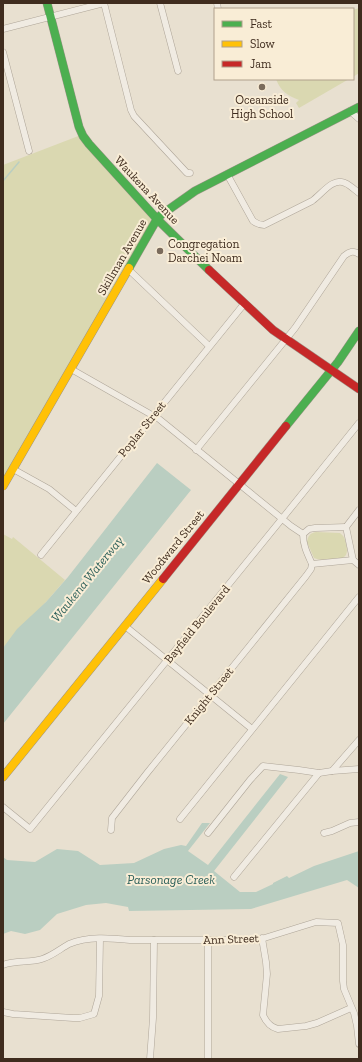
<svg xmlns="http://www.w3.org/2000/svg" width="362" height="1062" viewBox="0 0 362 1062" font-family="'Zilla Slab',serif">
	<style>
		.green { fill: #dad8b1 }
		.water { fill: #bacec1 }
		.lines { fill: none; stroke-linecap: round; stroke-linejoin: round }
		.stream { stroke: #bacec1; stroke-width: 1.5 }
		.street-casing { stroke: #aea598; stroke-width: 7 }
		.fast-casing { stroke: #9d9488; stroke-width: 9 }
		.slow-casing { stroke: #9d9488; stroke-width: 9 }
		.jam-casing { stroke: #9d9488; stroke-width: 9 }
		.street { stroke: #f0ebe2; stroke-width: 6 }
		.fast { stroke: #4caf50; stroke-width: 8 }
		.slow { stroke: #ffc107; stroke-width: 8 }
		.jam { stroke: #c62828; stroke-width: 8 }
		.poi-dot { fill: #7a6b5c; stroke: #f9edd6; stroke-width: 1.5 }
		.labels { text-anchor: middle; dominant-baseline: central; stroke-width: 4; stroke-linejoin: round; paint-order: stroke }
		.poi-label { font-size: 12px; fill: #3f2c1e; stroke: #f9edd6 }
		.street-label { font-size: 12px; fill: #3f2c1e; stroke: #f9edd6 }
		.water-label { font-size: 13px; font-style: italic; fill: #2c605a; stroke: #f9edd6 }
	</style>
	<rect width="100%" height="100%" fill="#e8e0d0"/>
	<g class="green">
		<polygon points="359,8 359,73 353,77 353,10"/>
		<path d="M276 79H349L299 108 296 103 299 100C287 95 281 92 276 79Z"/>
		<polygon points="81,135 156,219 3,485 3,165"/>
		<path d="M316 532 340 533C344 536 345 539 346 544 350 559 341 559 330 560 324 560 319 560 314 558L307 542C308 536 310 533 316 532Z"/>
		<polygon points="3,534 12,539 13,537 65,580 46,602 3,648"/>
	</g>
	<g class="water">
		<polygon points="157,463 191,490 3,724 3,648 17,629 46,602 68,577"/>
		<polygon points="280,774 288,777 214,871 240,892 256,892 273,884 273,883 287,876 289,878 314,866 359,851 359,888 347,880 251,909 129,911 128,907 106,903 86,905 57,914 40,930 25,934 11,931 3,934 3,857 7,860 35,862 57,849 78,851 100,865 134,863 164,849 181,845 186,846 202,823 210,823 188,851 208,865"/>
	</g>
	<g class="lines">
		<polyline class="stream" points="3,181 19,162"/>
		<defs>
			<g id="street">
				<polyline points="104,3 131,110 134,116 187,173 190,173"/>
				<polyline points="160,3 178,71"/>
				<polyline points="217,3 218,9"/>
				<polyline points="3,29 104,3"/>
				<polyline points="3,52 29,151"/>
				<polyline points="350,111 359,119"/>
				<path d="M227 174 253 221C257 224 260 225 264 225L312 201C322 194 333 177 345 183 350 185 355 190 359 193"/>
				<polyline points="128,269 209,346"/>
				<polyline points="71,369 159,419 291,526 303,534"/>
				<path d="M196 450 295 328 344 256C349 252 353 250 359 254"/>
				<polyline points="13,469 49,489 76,511"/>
				<polyline points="346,527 353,560"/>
				<polyline points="346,527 359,510"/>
				<polyline points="41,555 244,304"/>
				<path d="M312 564C307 553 303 545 303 534L309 529 315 528 346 527"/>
				<polyline points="312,564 353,560 359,565"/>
				<polyline points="125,626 252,729"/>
				<polyline points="332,771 359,769"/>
				<polyline points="3,807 30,829 294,504 359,423"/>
				<polyline points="180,819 359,597"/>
				<polyline points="111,830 112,818 147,773 306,576 311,569 312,564"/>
				<polyline points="208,833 250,780 263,766 299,770 319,773 332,771 359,740"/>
				<polyline points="324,833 332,831 350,823 359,822"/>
				<polyline points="234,877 319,773"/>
				<path d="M262 938 266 962 267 974 263 1015C266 1022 270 1027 278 1029L306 1026 317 1023 351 1008"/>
				<path d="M3 965C16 960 29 963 42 959 52 956 60 949 69 944 88 936 110 938 130 940H258L316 922 338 923 343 945V981L344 989 354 1013 357 1026 359 1044"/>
				<polyline points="3,1012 13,1014 73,1018 80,1018 94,1014 99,996 100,939"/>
				<polyline points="150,1059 153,1018 154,940"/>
				<polyline points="208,1059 208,940"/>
			</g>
			<g id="fast">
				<polyline points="47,3 79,127 83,136 89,144 157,219 209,270"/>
				<polyline points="129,268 157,219 161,215 195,191 359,107"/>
				<polyline points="286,426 338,362 359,331"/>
			</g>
			<g id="slow">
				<polyline points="3,486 129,268"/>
				<polyline points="3,777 163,579"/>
			</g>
			<g id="jam">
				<polyline points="209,270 273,330 359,389"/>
				<polyline points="163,579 286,426"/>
			</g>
		</defs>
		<use href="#street" class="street-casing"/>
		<use href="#fast" class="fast-casing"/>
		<use href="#slow" class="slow-casing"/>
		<use href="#jam" class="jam-casing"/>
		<use href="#street" class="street"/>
		<use href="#fast" class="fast"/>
		<use href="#slow" class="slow"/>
		<use href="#jam" class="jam"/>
	</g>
	<g class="poi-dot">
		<circle cx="262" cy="87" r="4"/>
		<circle cx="160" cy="251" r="4"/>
	</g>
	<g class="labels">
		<g class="poi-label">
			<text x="262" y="100">Oceanside<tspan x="262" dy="14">High School</tspan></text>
			<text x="168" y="244" text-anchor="start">Congregation<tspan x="168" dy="14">Darchei Noam</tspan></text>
		</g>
		<g class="street-label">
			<text transform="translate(147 190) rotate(47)">Waukena Avenue</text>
			<text transform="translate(122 257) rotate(-60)">Skillman Avenue</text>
			<text transform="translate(142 429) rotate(-51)">Poplar Street</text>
			<text transform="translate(173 547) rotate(-51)">Woodward Street</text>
			<text transform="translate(197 624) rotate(-51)">Bayfield Boulevard</text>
			<text transform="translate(209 696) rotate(-51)">Knight Street</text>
			<text transform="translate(231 939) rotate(-2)">Ann Street</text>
		</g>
		<g class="water-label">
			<text transform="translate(87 579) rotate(-51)">Waukena Waterway</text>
			<text x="171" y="879">Parsonage Creek</text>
		</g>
	</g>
	<rect width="362" height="1062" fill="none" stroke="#3f2c1e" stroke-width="8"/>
	<rect x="214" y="8" width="140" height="72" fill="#f9edd6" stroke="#afa08c"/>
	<rect x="222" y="21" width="20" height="6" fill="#4caf50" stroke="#afa08c"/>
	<text x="250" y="28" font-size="12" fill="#3f2c1e">Fast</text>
	<rect x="222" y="41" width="20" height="6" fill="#ffc107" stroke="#afa08c"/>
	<text x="250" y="48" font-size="12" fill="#3f2c1e">Slow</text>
	<rect x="222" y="61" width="20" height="6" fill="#c62828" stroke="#afa08c"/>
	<text x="250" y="68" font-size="12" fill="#3f2c1e">Jam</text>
</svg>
